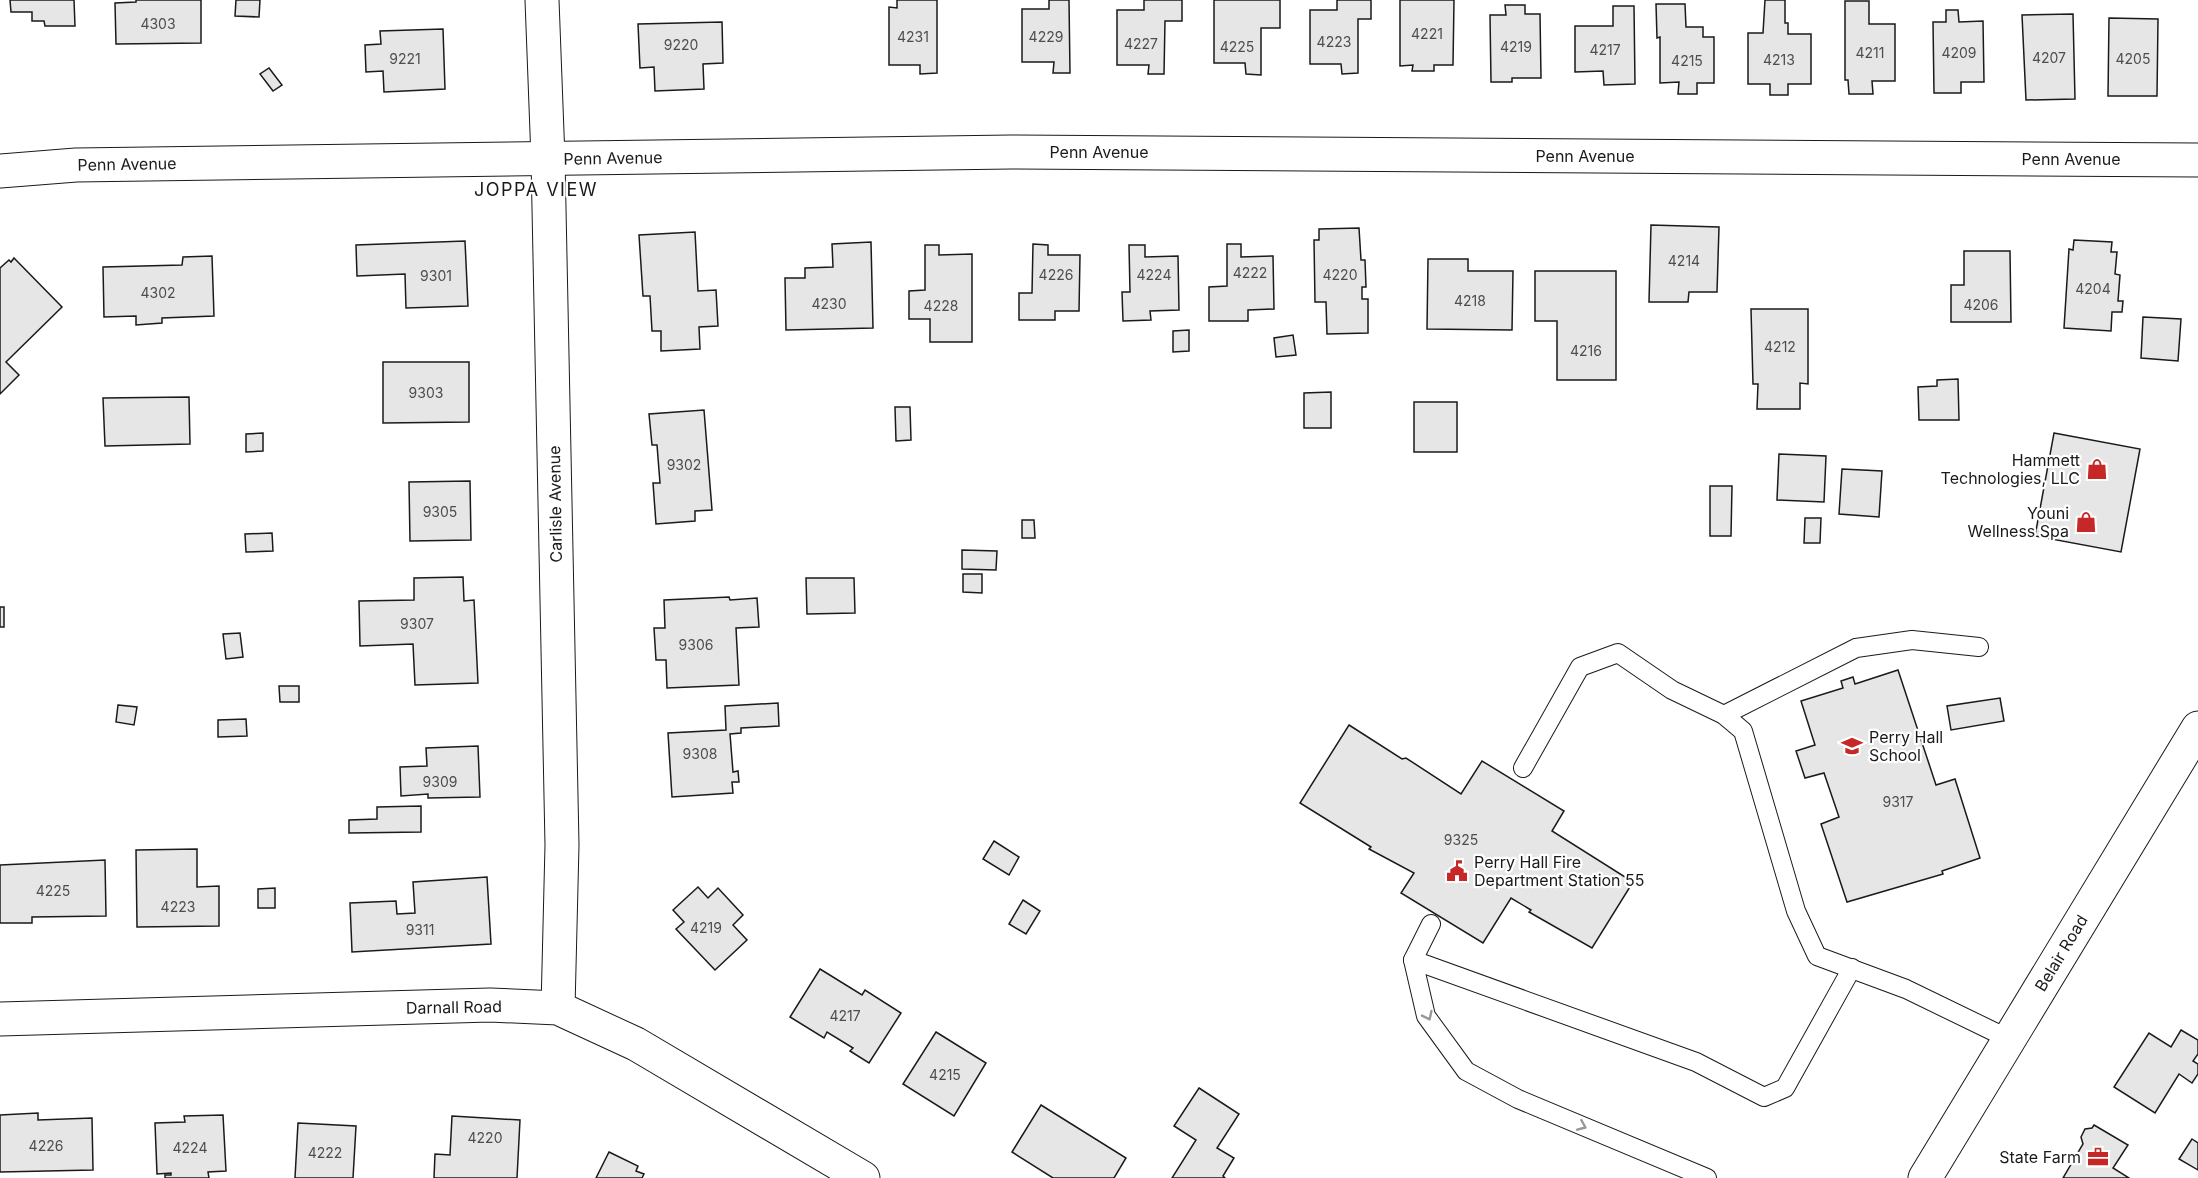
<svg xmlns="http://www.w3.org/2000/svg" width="2198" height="1178" viewBox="0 0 2198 1178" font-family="Inter,sans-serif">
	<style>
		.building { fill: #e6e6e6; stroke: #1a1a1a; stroke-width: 1.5 }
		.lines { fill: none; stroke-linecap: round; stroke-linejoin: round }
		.service-casing { stroke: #1a1a1a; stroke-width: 20 }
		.minor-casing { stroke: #1a1a1a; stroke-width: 35 }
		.trunk-casing { stroke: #1a1a1a; stroke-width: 35 }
		.service { stroke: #fff; stroke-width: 18 }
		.minor { stroke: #fff; stroke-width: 33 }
		.trunk { stroke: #fff; stroke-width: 33 }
		.oneway { stroke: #989898 }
		.labels { text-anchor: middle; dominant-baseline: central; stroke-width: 4.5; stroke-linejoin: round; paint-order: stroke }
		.number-label { font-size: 14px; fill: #4d4d4d }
		.street-label { font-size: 16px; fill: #1a1a1a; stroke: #fff }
		.poi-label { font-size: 16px; fill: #1a1a1a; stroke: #fff; text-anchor: end }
		.neighbourhood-label { font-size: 18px; letter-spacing: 1.5px; fill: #1a1a1a; stroke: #fff }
	</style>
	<rect width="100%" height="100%" fill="#fff"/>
	<g class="building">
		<polygon points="10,0 74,0 75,26 45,26 44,21 32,21 32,12 11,12"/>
		<polygon points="136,0 201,0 201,43 116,44 115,3 136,2"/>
		<polygon points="236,0 260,0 259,17 235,16"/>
		<polygon points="897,0 937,0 937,73 920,74 920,65 889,65 889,7 897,8"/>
		<polygon points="1049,0 1069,0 1070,73 1053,73 1054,62 1022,62 1022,9 1049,9"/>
		<polygon points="1144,0 1182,0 1182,21 1165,21 1164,74 1148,74 1149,65 1117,65 1117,10 1144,10"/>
		<polygon points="1214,0 1280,0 1280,28 1261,28 1261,75 1246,74 1245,63 1214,63"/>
		<polygon points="1337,0 1371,0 1371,19 1358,19 1358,73 1342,74 1341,64 1310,64 1310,10 1337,10"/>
		<polygon points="1400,0 1454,0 1453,65 1434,65 1434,71 1412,71 1413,65 1400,66"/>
		<polygon points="1765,0 1785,0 1785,23 1788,23 1788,34 1811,34 1811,84 1788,84 1788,95 1770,95 1770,84 1748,84 1748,33 1763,33"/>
		<polygon points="1845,1 1869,1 1869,24 1895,24 1895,81 1872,81 1873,94 1849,94 1848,80 1845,80"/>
		<polygon points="1656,4 1685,4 1686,27 1703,27 1703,37 1714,37 1714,83 1697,83 1697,94 1678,94 1679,82 1660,83 1660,37 1657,38"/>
		<polygon points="1505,5 1525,5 1525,14 1540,14 1541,78 1512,78 1512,82 1491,82 1490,15 1506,15"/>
		<polygon points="1613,6 1634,6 1635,84 1604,85 1603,71 1575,72 1575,26 1613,26"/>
		<polygon points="1946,10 1958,10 1959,22 1983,21 1984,82 1961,82 1961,93 1934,93 1933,22 1946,22"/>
		<polygon points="2073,14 2075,99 2026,100 2022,15"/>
		<polygon points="2109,18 2158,19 2157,96 2108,96"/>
		<polygon points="722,22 723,63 703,64 704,89 655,91 654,67 640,68 638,24"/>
		<polygon points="443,29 445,89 384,92 383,71 366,72 365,45 381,44 380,31"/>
		<polygon points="269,68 282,85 273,91 260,74"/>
		<polygon points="1651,225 1719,227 1717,292 1689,292 1688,302 1649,302"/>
		<polygon points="1359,228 1361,260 1365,260 1366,287 1362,287 1362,299 1368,299 1368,333 1327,334 1326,302 1315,302 1314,240 1319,240 1319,229"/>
		<polygon points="695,232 698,291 716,290 718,326 699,327 700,349 661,351 661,331 652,331 650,296 643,296 639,235"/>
		<polygon points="2074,240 2112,242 2111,252 2117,252 2115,274 2120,275 2118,301 2123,301 2122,312 2112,312 2111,331 2064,328 2069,249 2073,250"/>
		<polygon points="465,241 468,306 406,308 405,274 357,276 356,245"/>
		<polygon points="871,242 873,328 786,330 785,278 805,278 805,268 833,267 832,244"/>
		<polygon points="1033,244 1048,245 1048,255 1080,255 1079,311 1055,311 1055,320 1019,320 1019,293 1032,293"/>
		<polygon points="1227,244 1241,244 1241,257 1273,256 1274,309 1248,310 1248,321 1209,321 1209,287 1227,286"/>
		<polygon points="925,245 939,245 939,255 972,254 972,342 930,342 930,319 909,319 909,291 925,290"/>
		<polygon points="1129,245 1145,245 1145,257 1178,256 1179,310 1150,311 1151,320 1123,321 1122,292 1130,292"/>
		<polygon points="1964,251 2010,251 2011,322 1951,322 1951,285 1964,285"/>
		<polygon points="212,256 214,316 162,318 162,323 136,325 136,316 104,317 103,267 182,265 183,257"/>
		<polygon points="14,258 62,307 6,362 19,375 0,394 0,268 9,260 11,262"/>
		<polygon points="1428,259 1468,259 1468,271 1513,271 1512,330 1427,329"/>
		<polygon points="1535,271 1616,271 1616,380 1557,380 1557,321 1535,321"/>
		<polygon points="1751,309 1808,309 1808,384 1800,383 1800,409 1757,409 1758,384 1753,384"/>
		<polygon points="2143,317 2181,319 2178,361 2141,358"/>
		<polygon points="1189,330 1189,351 1173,352 1173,331"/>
		<polygon points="1293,335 1296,355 1276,357 1274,338"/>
		<polygon points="383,362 469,362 469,422 383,423"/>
		<polygon points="1958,379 1959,420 1919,420 1918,387 1937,386 1937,380"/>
		<polygon points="1331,392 1331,428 1304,428 1304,393"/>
		<polygon points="189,397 190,444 105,446 103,398"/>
		<rect x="1414" y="402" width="43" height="50"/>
		<polygon points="895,407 910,407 911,440 896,441"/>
		<polygon points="704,410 712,510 695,511 695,521 656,524 653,483 660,483 657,445 652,445 649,414"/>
		<polygon points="263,433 263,451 246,452 246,434"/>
		<polygon points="2054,433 2140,449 2121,552 2035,536"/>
		<polygon points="1779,454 1826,456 1824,502 1777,500"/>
		<polygon points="1842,469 1882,471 1879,517 1839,514"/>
		<polygon points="470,481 471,540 410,541 409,482"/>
		<polygon points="1710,486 1732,486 1731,536 1710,536"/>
		<polygon points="1805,518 1821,518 1820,543 1804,543"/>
		<polygon points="1022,520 1034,520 1035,538 1022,538"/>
		<polygon points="272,533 273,551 246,552 245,534"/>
		<polygon points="962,550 997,551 996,570 962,569"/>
		<polygon points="963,574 982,574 982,593 963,592"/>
		<polygon points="463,577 464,601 474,600 478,683 415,685 413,644 360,646 359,601 414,600 414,578"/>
		<polygon points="806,578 854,578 855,613 807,614"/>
		<polygon points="729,597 730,600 757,598 759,627 736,628 739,685 667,688 666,660 656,660 654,628 665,628 664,600"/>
		<rect x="0" y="607" width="4" height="20"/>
		<polygon points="240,633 243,657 226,659 223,634"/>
		<polygon points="1898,670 1936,785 1955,779 1980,858 1942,871 1943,874 1847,902 1821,824 1839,817 1824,773 1805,778 1796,751 1815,745 1801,701 1843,688 1841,681 1853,677 1855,684"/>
		<polygon points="279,686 299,686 299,702 280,702"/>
		<polygon points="2000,698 2004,721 1951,730 1947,706"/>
		<polygon points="778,703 779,726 741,728 741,733 730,734 733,772 738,771 739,782 732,782 733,793 672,797 668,733 726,730 725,706"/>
		<polygon points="118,705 137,707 134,725 116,722"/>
		<polygon points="246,719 247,736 218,737 218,720"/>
		<polygon points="1349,725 1402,759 1406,758 1461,794 1482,761 1564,811 1552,831 1633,882 1592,948 1529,912 1531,910 1511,898 1483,943 1401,893 1414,873 1369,849 1371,847 1300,803"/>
		<polygon points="478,746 480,797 428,798 428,794 401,796 400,767 427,766 426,748"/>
		<polygon points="421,806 421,832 349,833 349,820 377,819 377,807"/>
		<polygon points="994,841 1019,857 1009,875 983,859"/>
		<polygon points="197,849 197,887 219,886 219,926 137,927 136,850"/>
		<polygon points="105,860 106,916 32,917 32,923 0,923 0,865"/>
		<polygon points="487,877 491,944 352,952 350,903 396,901 397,914 415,913 413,882"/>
		<polygon points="698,887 708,898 718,888 743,915 733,925 747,940 715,970 676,929 684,922 673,910"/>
		<polygon points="275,888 275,908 258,908 258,889"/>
		<polygon points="1023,900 1040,911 1026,934 1009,924"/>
		<polygon points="820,969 862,995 865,990 901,1013 869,1063 850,1051 853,1048 827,1032 824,1038 790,1017"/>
		<polygon points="2181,1030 2198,1040 2198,1054 2193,1061 2198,1064 2198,1074 2192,1083 2179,1074 2155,1113 2114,1087 2149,1033 2171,1047"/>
		<polygon points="936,1032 986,1063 954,1116 903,1084"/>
		<polygon points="1199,1088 1239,1114 1217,1148 1234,1158 1223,1176 1225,1178 1172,1178 1196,1140 1174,1126"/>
		<polygon points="1041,1105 1126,1158 1114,1178 1053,1178 1012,1152"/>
		<polygon points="38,1113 38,1120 92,1118 93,1170 0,1172 0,1115"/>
		<polygon points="223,1115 226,1171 208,1172 209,1178 165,1178 165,1175 171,1175 171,1173 157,1174 155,1123 185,1122 184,1116"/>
		<polygon points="452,1116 520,1120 517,1178 434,1178 435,1154 450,1155"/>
		<polygon points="298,1123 356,1126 353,1178 295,1178"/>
		<polygon points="2094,1125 2128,1145 2113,1168 2129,1178 2063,1178 2083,1144 2081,1137 2085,1129 2092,1128"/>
		<polygon points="2192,1139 2198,1143 2198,1170 2179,1159"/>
		<polygon points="609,1152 638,1166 636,1171 644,1174 642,1178 596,1178"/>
	</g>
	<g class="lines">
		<defs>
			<g id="service">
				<polyline points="1724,715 1856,648 1912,640 1979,647"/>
				<polyline points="1523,768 1580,667 1618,653 1672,690 1724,715 1743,731 1796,911 1817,956 1906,989 2009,1039"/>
				<polyline points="1431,924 1413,960 1426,1016 1466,1071 1518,1099 1707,1178"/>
				<polyline points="1413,960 1696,1062 1764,1097 1785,1088 1852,968"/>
			</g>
			<g id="minor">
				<polyline points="542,0 548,159 562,845 558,1008"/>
				<polyline points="0,171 76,165 1011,152 2198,160"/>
				<polyline points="0,1019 490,1005 558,1008 636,1044 863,1178"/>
			</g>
			<polyline id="trunk" points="1925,1178 2198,728"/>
		</defs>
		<use href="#service" class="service-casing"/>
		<use href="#minor" class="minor-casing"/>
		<use href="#trunk" class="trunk-casing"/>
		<use href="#service" class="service"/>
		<use href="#minor" class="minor"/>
		<use href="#trunk" class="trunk"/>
	</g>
	<defs><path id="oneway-chevron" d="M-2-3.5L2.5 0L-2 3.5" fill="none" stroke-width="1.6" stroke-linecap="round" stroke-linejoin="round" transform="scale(1.5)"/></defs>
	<g class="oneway">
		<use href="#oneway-chevron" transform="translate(1428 1016) rotate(64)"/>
		<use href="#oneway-chevron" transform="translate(1582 1126) rotate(23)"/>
	</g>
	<defs>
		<symbol id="shop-bare" viewBox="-9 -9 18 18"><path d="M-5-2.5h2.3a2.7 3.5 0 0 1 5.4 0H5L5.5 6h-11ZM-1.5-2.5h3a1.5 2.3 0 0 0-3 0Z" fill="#c62828" stroke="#fff" stroke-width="2.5" paint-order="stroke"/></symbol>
		<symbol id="school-bare" viewBox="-9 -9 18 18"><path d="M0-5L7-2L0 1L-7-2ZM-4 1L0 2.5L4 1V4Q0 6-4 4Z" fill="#c62828" stroke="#fff" stroke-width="2.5" paint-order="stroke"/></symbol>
		<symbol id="civic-bare" viewBox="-9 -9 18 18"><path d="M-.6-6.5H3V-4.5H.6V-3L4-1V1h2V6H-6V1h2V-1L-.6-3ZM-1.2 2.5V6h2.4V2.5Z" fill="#c62828" stroke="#fff" stroke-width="2.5" paint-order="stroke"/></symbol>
		<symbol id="office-bare" viewBox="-9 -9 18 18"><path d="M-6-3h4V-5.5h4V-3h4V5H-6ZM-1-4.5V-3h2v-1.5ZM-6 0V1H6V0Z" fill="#c62828" stroke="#fff" stroke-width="2.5" paint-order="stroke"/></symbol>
	</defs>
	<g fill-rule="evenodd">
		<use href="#shop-bare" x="2082" y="454" width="30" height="30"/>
		<use href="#shop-bare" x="2071" y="507" width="30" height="30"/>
		<use href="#school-bare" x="1837" y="731" width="30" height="30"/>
		<use href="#civic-bare" x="1442" y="856" width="30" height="30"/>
		<use href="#office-bare" x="2083" y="1142" width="30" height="30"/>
	</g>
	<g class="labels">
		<g class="number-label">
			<text x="158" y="23">4303</text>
			<text x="1427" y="33">4221</text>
			<text x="913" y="36">4231</text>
			<text x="1046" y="36">4229</text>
			<text x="1334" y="41">4223</text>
			<text x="1141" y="43">4227</text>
			<text x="681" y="44">9220</text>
			<text x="1237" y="46">4225</text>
			<text x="1516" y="46">4219</text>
			<text x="1605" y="49">4217</text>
			<text x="1870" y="52">4211</text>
			<text x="1959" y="52">4209</text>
			<text x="2049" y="57">4207</text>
			<text x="405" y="58">9221</text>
			<text x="2133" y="58">4205</text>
			<text x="1779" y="59">4213</text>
			<text x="1687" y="60">4215</text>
			<text x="1684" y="260">4214</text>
			<text x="1250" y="272">4222</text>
			<text x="1056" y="274">4226</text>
			<text x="1154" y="274">4224</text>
			<text x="1340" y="274">4220</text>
			<text x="436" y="275">9301</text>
			<text x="2093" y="288">4204</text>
			<text x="158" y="292">4302</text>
			<text x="1470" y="300">4218</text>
			<text x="829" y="303">4230</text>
			<text x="1981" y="304">4206</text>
			<text x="941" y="305">4228</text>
			<text x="1780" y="346">4212</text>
			<text x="1586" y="350">4216</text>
			<text x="426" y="392">9303</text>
			<text x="684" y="464">9302</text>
			<text x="440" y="511">9305</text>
			<text x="417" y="623">9307</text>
			<text x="696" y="644">9306</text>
			<text x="700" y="753">9308</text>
			<text x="440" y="781">9309</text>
			<text x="1898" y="801">9317</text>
			<text x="1461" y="839">9325</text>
			<text x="53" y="890">4225</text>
			<text x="178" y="906">4223</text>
			<text x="706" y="927">4219</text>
			<text x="420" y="929">9311</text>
			<text x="845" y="1015">4217</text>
			<text x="945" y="1074">4215</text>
			<text x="485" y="1137">4220</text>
			<text x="46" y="1145">4226</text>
			<text x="190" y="1147">4224</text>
			<text x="325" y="1152">4222</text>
		</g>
		<g class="street-label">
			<text x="1099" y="152">Penn Avenue</text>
			<text x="1585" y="156">Penn Avenue</text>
			<text transform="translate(613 158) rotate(-1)">Penn Avenue</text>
			<text x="2071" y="159">Penn Avenue</text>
			<text transform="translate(127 164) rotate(-1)">Penn Avenue</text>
			<text transform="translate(555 504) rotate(-91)">Carlisle Avenue</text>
			<text transform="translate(2061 953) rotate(-59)">Belair Road</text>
			<text transform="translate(454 1007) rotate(-1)">Darnall Road</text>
		</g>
		<g class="poi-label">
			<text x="2080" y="460">Hammett<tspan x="2080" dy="18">Technologies, LLC</tspan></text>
			<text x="2069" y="513">Youni<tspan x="2069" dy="18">Wellness Spa</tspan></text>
			<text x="1869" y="737" text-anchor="start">Perry Hall<tspan x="1869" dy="18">School</tspan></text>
			<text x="1474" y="862" text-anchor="start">Perry Hall Fire<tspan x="1474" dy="18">Department Station 55</tspan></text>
			<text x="2081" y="1157">State Farm</text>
		</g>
		<g class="neighbourhood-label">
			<text x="536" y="189">JOPPA VIEW</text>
		</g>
	</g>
</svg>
